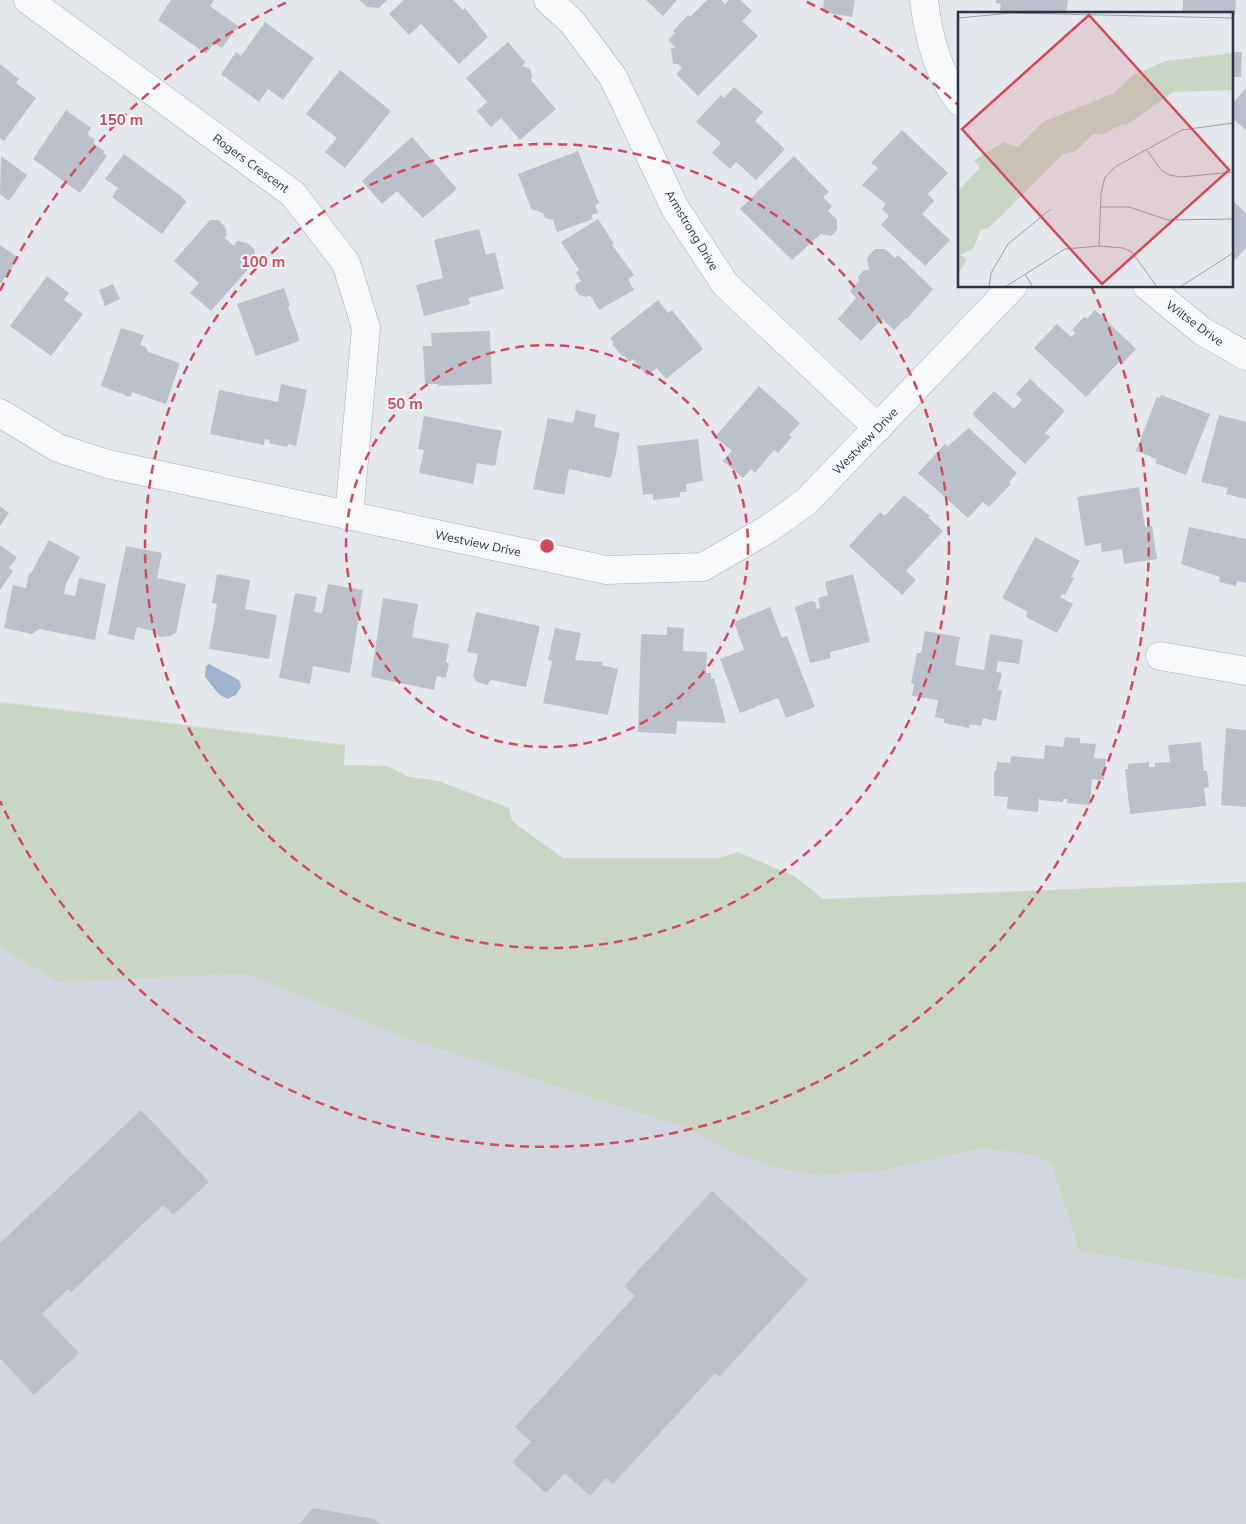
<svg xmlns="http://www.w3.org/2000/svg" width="1246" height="1524" viewBox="0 0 1246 1524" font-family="Mulish,sans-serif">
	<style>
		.built { fill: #d2d6de }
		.green { fill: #c9d6c5 }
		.water { fill: #9fb4cc }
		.building { fill: #bbc0ca }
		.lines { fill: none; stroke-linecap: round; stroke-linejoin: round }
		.minor-casing { stroke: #a9aeb7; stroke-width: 29 }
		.minor { stroke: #f7f8fa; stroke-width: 28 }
		.ring { fill: none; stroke: #d1495b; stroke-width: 2.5; stroke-dasharray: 9 6 }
		.labels { text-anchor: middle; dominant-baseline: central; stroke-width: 4; stroke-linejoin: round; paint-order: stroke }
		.street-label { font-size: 12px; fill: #2b3445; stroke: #f4f6f9 }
		.inset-road { fill: none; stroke: #9a9fa9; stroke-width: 1 }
		.view { fill: #d1495b; fill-opacity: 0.15; stroke: #d1495b; stroke-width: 2.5 }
		.inset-edge { fill: none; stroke: #2b3445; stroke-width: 2.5 }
		.centre { fill: #d1495b; stroke: #f4f6f9; stroke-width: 2.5 }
		.ring-label { font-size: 15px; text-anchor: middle; font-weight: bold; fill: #d1495b; stroke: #f4f6f9; stroke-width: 4; stroke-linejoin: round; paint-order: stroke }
	</style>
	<rect width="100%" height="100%" fill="#e4e7ec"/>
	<polygon class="built" points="0,947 58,982 245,974 405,1038 684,1127 733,1153 880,1171 982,1148 1029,1155 1051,1163 1079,1251 1246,1280 1246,1524 0,1524"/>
	<polygon class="green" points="0,702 345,745 344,765 387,766 410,777 439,781 509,808 512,821 563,858 718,858 738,852 796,877 823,899 1246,882 1246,1280 1079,1251 1051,1163 1029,1155 982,1148 881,1171 815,1175 778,1168 733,1153 684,1127 405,1038 245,974 58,982 0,947"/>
	<polygon class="water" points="209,664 239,680 241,687 236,695 227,699 219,694 205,677 206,666"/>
	<g class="building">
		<polygon points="171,0 214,0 210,6 238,26 222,48 214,43 206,54 158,20"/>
		<polygon points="359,0 387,0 379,8 367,7"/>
		<polygon points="404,0 453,0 463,10 465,8 488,37 459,64 421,24 409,35 389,14"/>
		<polygon points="646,0 677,0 663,16"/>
		<polygon points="707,0 721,0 725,4 729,0 740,0 752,11 742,21 758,36 698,96 676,74 682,68 678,64 673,64 671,48 676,48 668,40 675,33 673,31 688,15 690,17"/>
		<polygon points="824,0 855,0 852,17 823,12"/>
		<polygon points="996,0 1068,0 1066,14 999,14 1001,4 995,3"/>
		<polygon points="1183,0 1236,0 1235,15 1183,14"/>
		<polygon points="265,22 314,58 283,100 268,89 259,102 221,74 236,52 241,56"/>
		<polygon points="508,42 525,62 521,68 524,66 530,69 532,75 531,80 556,109 520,140 501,118 491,127 477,111 487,102 466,78"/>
		<polygon points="1232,52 1242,52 1241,77 1232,77"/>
		<polygon points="0,64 19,79 16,83 36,98 4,141 0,138"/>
		<polygon points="340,70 391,111 345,168 325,152 337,138 306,114"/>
		<polygon points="734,87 763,112 755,121 785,149 756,180 736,162 730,169 712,153 721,143 696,122 721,95 724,98"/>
		<polygon points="1246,88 1246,130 1232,118 1232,104"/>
		<polygon points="66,110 91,128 87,134 95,140 93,143 104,151 103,153 107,156 80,193 33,159"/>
		<polygon points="902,130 948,173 928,194 934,201 922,214 950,240 925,266 881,225 889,216 882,209 886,204 862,185 878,168 871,163"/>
		<polygon points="412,137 457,189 423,218 397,191 382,204 362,181"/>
		<polygon points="578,151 599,203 595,205 598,213 591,215 593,219 557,232 553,220 545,218 543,213 531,209 518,174"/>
		<polygon points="124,154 181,196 186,202 162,234 112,197 118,188 105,179"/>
		<polygon points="1,156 27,175 9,201 0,194"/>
		<polygon points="794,156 829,192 823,197 832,206 828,211 837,220 837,230 831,236 821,234 792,260 740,209"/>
		<polygon points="1232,200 1246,213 1246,248 1232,263"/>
		<polygon points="598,219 614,244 612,245 634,275 628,279 634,290 599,310 590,295 586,297 579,295 575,289 576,284 581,281 576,272 579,270 561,242"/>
		<polygon points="210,220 219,220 225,227 227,235 225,238 234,246 237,241 247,243 254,249 256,260 211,311 190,293 199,283 174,261"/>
		<polygon points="479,229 486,255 495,252 504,289 468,298 470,304 424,316 416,285 443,278 434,240"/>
		<polygon points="0,245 19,258 0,284"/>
		<polygon points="875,249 885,249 895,258 898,255 933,289 907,319 906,318 894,330 882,319 861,341 838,319 856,298 850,291 859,281 858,277 864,270 869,270 867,258"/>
		<polygon points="47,276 69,293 64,300 83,314 51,356 10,326"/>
		<polygon points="113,284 120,299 105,306 99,290"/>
		<polygon points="284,288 290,306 288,307 300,341 256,356 237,304"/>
		<polygon points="658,300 668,313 672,310 703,349 666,379 657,368 647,376 633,359 629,362 624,355 622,356 612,344 614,343 610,338"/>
		<polygon points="1095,310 1136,349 1122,364 1119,362 1086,397 1034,348 1057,324 1071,337 1076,333 1072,330 1084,317 1087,319"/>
		<polygon points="121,328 144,335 140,345 146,347 148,352 180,363 166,404 132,392 130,397 101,386"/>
		<polygon points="490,331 492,384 439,386 438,384 425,384 423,346 432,346 431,333"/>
		<polygon points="1030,379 1065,411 1045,433 1050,437 1025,464 972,414 994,391 1014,409 1022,400 1016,394"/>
		<polygon points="281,384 307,390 296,446 288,444 287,447 269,443 270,440 265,439 264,445 210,434 219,390 278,402"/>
		<polygon points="759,386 800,423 789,435 792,437 778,453 774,450 755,473 751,469 743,478 723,461 732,451 715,437"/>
		<polygon points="1161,395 1210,414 1186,475 1155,463 1157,459 1136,451 1157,397 1160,398"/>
		<polygon points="576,410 596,415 594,427 620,433 611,478 569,469 564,495 533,489 548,418 573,423"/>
		<polygon points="1219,415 1246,422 1246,499 1226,494 1228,488 1201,482"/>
		<polygon points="424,416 502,431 495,466 477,463 473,484 419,473 424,450 418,449"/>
		<polygon points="969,428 1017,473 1009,482 1011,484 989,507 983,502 968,518 918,473 945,444 948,446"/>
		<polygon points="698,439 703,481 686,484 687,492 680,492 680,497 653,500 653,494 643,495 637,446"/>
		<polygon points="1139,487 1145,527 1152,526 1157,559 1124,564 1122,549 1102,552 1101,543 1085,546 1077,497"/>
		<polygon points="904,495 930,516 928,517 943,531 906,571 916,580 902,595 849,546 880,512 885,516"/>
		<polygon points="0,506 9,513 0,526"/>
		<polygon points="1189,527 1246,539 1246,583 1237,581 1236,586 1219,582 1220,577 1181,564"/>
		<polygon points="1035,537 1080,561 1071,577 1074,578 1065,595 1062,594 1060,597 1073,604 1057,633 1026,617 1028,612 1002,598"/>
		<polygon points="49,540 80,557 66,584 64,594 75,596 79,578 106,584 95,640 39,629 32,634 4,628 13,585 26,588 29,573 31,573"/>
		<polygon points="0,545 17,557 9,568 13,571 0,590"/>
		<polygon points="126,546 162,553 157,578 186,584 176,633 170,636 160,637 153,631 137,627 134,640 108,634"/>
		<polygon points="217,574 250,580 245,609 277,615 269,659 209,649 217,604 212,603"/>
		<polygon points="853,574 870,642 830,652 831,658 810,663 795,607 811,601 815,602 817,609 820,608 818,598 828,595 825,582"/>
		<polygon points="328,584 363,590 350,673 313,666 310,684 279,678 295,593 317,597 314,612 322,613"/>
		<polygon points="383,598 418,604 412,637 449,644 446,662 449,663 446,678 437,676 434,690 371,677"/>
		<polygon points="770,607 782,638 787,636 815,707 786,718 778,698 740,713 720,659 744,650 734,622"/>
		<polygon points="476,612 540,626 526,687 491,680 487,685 477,682 473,676 478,654 467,652"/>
		<polygon points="667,627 684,628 683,651 707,652 706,673 711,673 711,679 714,678 726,723 677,721 676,734 638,732 641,634 667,635"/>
		<polygon points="555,628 581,633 575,660 602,662 602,665 618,669 608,715 543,703 552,661 548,660"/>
		<polygon points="925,631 960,637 955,665 984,670 990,634 1023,640 1019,664 998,661 996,672 1002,673 998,690 1002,690 996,721 983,718 981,726 970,724 969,728 944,723 944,719 935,717 938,700 912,696 914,684 911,683 917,653 921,653"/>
		<polygon points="1226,728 1246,730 1246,807 1221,805"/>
		<polygon points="1065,737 1080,738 1080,743 1096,744 1094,758 1106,759 1104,780 1092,779 1090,805 1067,803 1067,799 1063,799 1063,802 1040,800 1039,797 1038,812 1007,809 1008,797 994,796 994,771 996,771 997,762 1010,763 1011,756 1044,759 1045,745 1063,747"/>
		<polygon points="1201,742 1204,771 1207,771 1209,787 1204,788 1206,806 1130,814 1125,769 1128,769 1128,764 1149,762 1149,767 1155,767 1155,763 1170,762 1168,745"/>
		<polygon points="141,1110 209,1182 173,1215 163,1205 71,1292 68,1289 42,1314 79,1353 34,1395 0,1358 0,1243"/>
		<polygon points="712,1191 808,1280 719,1377 715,1373 613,1484 606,1478 590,1496 565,1473 546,1493 512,1462 531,1442 515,1427 635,1296 624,1286"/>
		<polygon points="313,1508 374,1519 379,1524 299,1524"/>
	</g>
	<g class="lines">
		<defs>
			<g id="minor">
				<polyline points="28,0 293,194 346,263 366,328 349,516"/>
				<polyline points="548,0 572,22 613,77 675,208 725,284 878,428"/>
				<path d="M924 0C928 34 938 74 960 102"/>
				<polyline points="1147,286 1202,331 1246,356"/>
				<polyline points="0,413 58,448 108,464 606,570 703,567 768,529 806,502 1013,286"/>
				<polyline points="1160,656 1246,671"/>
			</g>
		</defs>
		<use href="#minor" class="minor-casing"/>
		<use href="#minor" class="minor"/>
	</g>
	<g class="ring">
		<circle cx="547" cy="546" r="201"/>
		<circle cx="547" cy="546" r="402"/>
		<path d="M0 291A603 603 0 0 1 287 2M807 2A603 603 0 0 1 958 105M1091 286A603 603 0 1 1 0 801"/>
	</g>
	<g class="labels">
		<g class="street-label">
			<text transform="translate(251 163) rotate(36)">Rogers Crescent</text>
			<text transform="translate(692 230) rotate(59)">Armstrong Drive</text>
			<text transform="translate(1195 323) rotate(36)">Wiltse Drive</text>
			<text transform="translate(865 441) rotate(-46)">Westview Drive</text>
			<text transform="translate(478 543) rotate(12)">Westview Drive</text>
		</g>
	</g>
	<g transform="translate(958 12)">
		<rect width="275" height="275" fill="#e4e7ec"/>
		<path d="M275 41V78L215 80 167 114 165 112 145 122H135L118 139 105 142 41 206 30 216 23 218 15 237 2 243 9 247 0 262V179L22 156 16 148 46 130 60 135 85 110 156 81 175 63 208 49Z" fill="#c9d6c5"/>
		<path class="inset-road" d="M0 6 54 1 275 6M188 137 203 158 211 163 223 165 275 160M142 195H171L210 208 275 207M141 234 143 181 147 165 157 155 224 118 275 111M67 262 75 275M31 275 33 261 50 232 93 197M47 275 107 237 141 234 165 236 174 240 199 275M222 275 275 241"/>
		<path class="view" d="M131 3 271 158 144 272 4 117Z"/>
		<rect width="275" height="275" class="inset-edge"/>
	</g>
	<circle cx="547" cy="546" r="8" class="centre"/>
	<g class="ring-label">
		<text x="121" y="125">150 m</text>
		<text x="263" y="267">100 m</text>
		<text x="405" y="409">50 m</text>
	</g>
</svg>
